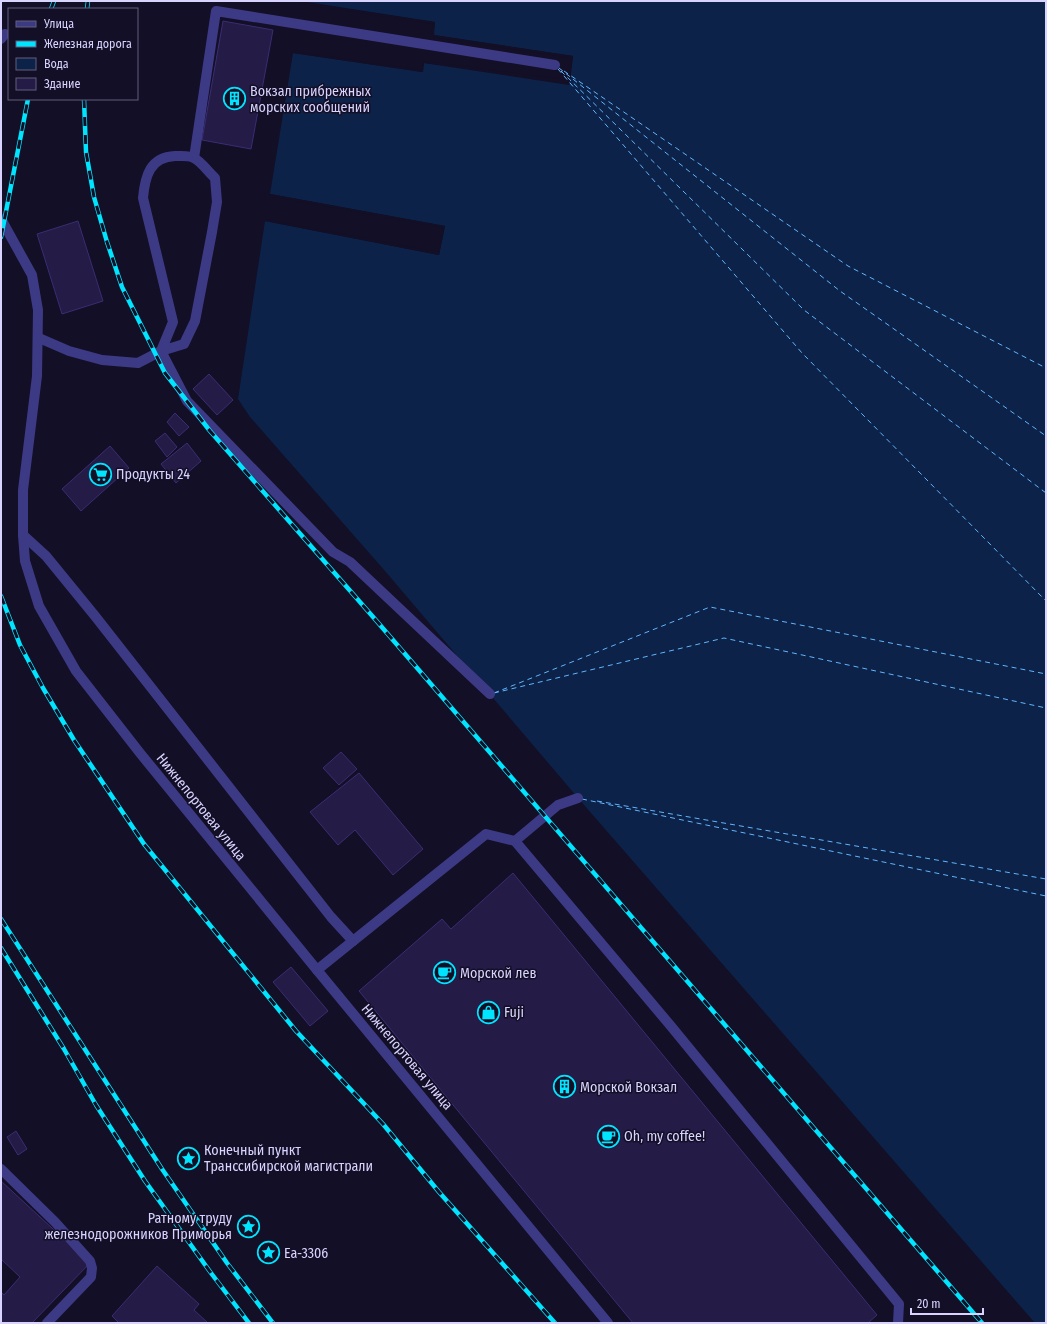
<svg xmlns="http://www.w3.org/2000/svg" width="1047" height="1324" viewBox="0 0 1047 1324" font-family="'Fira Sans Condensed',sans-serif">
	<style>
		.water { fill: #0c2248 }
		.pier { fill: #130f26 }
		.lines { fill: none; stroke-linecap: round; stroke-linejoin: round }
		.ferry { stroke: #62b6ff; stroke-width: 1; stroke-dasharray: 5 4; stroke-linecap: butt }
		.building { fill: #241b47; stroke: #3b2d73 }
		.minor { stroke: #3d3a85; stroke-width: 10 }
		.rail-casing { stroke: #00e5ff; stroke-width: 4.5 }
		.rail { stroke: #130f26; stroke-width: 3; stroke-dasharray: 9; stroke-linecap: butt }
		.labels { text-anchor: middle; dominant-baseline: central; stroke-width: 3; stroke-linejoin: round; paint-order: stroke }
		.poi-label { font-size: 14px; fill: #d9d4ff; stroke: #130f26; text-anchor: start }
		.street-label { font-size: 14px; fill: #d9d4ff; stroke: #130f26 }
	</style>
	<rect width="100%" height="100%" fill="#130f26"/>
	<polygon class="water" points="301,1 1046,1 1046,1323 1035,1323 578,798 385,571 250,417 238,399 265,221 439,255 445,226 270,194 293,53 422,72 424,63 570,81 573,56 433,35 435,22"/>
	<g class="pier">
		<polygon points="301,2 435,22 434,35 573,56 569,85 424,63 423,72 293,53 293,51 421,70 424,61 568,80 571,58 433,37 431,35 433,24 300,4"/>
		<polygon points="270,194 445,226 439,255 265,221 265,219 438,252 443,228 269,196"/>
	</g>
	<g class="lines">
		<g class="ferry">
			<polyline points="559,68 840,291 1046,436"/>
			<polyline points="558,69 802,353 1046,601"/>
			<polyline points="561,71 804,310 1046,493"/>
			<polyline points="564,71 848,266 1046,368"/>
			<polyline points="494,693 710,607 1046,674"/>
			<polyline points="494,693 724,638 1046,708"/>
			<polyline points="582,799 1046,896"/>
			<polyline points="597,801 1046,879"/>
		</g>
	</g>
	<g class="building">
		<polygon points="223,21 273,30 251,149 202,140"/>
		<polygon points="78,221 103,301 62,314 37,234"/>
		<polygon points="209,374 233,400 217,415 193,389"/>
		<polygon points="175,413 189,427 179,436 167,422"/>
		<polygon points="165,433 177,447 167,457 155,441"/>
		<polygon points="187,443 201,461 176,483 161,464"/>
		<polygon points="110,446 129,468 81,511 62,489"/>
		<polygon points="341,752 357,769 339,785 323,768"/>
		<polygon points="359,773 423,849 393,875 355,830 338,845 310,812"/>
		<polygon points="513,873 877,1315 868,1323 633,1323 359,991 442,919 451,929"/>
		<polygon points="291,967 328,1011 310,1026 273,982"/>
		<polygon points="16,1131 27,1149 18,1155 7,1137"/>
		<polygon points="1,1181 90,1263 32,1323 1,1323 1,1292 4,1295 20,1277 1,1259"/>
		<polygon points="157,1266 199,1304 194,1310 208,1323 119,1323 112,1316"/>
	</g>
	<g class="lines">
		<g class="minor">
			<polyline points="1,39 5,34"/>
			<polyline points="194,158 216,11 555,65"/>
			<polyline points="1,219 32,275 38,310 37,376 23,490 23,535 25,561 39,606 76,671 140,753 317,970 608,1323"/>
			<path d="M39 338 69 351 102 360 138 363 161 351 184 344 195 321 212 232 217 202 215 178C208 172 202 162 194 158 189 155 181 156 175 156 150 157 145 176 143 198L173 322 161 351"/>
			<polyline points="161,351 187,401 333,552 350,562 490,694"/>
			<polyline points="23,535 46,556 95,616 331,917 353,941"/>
			<polyline points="515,841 558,805 578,798"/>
			<polyline points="317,970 486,834 515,841 670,1025 899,1304 898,1323"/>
			<polyline points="1,1169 55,1222 90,1261 92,1268 91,1277 47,1323"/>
		</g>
		<defs>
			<g id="rail">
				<polyline points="51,9 54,1"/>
				<polyline points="87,9 88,1"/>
				<polyline points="84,99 86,152 94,197 107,242 122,287 165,373 210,431 374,618 982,1323"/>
				<polyline points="1,237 28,99"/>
				<polyline points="1,596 20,645 43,688 74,740 144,844 296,1031 383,1124 439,1192 555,1323"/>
				<polyline points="1,919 162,1169 227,1263 273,1323"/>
				<polyline points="1,948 64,1049 96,1105 145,1181 211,1273 249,1323"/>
			</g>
		</defs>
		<use href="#rail" class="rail-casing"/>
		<use href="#rail" class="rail"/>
	</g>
	<defs>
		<symbol id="building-ring" viewBox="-11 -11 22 22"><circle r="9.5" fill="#130f26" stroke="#00e5ff" stroke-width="1.5"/><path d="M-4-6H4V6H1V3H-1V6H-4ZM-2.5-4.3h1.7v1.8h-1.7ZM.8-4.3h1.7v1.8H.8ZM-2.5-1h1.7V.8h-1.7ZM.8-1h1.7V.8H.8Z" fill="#00e5ff"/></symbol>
		<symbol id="supermarket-ring" viewBox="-11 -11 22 22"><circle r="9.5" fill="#130f26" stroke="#00e5ff" stroke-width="1.5"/><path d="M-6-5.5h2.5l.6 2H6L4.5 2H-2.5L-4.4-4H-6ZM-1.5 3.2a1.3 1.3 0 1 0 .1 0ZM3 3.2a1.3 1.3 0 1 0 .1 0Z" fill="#00e5ff"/></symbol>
		<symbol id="cafe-ring" viewBox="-11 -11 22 22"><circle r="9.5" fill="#130f26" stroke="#00e5ff" stroke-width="1.5"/><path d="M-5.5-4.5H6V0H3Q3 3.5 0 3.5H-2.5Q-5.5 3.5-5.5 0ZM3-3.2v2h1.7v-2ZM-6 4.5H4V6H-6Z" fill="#00e5ff"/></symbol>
		<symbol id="shop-ring" viewBox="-11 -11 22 22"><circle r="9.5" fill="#130f26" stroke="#00e5ff" stroke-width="1.5"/><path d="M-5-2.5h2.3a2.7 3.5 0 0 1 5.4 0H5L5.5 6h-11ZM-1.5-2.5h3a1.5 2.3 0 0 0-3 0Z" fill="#00e5ff"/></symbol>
		<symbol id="sight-ring" viewBox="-11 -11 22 22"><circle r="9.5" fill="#130f26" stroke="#00e5ff" stroke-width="1.5"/><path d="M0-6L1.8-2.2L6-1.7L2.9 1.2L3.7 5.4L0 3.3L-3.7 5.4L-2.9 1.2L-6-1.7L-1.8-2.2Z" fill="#00e5ff"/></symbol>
	</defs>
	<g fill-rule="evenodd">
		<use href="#building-ring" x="222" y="86" width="25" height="25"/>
		<use href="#supermarket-ring" x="88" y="462" width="25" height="25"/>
		<use href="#cafe-ring" x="432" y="960" width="25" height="25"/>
		<use href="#shop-ring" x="476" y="1000" width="25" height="25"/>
		<use href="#building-ring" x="552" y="1074" width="25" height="25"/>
		<use href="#cafe-ring" x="596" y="1124" width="25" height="25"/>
		<use href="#sight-ring" x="176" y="1146" width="25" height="25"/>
		<use href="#sight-ring" x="236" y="1214" width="25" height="25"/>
		<use href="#sight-ring" x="256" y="1240" width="25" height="25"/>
	</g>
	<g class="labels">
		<g class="poi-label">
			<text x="250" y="91">Вокзал прибрежных<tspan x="250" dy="16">морских сообщений</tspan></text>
			<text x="116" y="474">Продукты 24</text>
			<text x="460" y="973">Морской лев</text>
			<text x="504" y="1012">Fuji</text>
			<text x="580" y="1087">Морской Вокзал</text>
			<text x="624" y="1136">Oh, my coffee!</text>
			<text x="204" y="1150">Конечный пункт<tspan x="204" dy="16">Транссибирской магистрали</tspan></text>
			<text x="232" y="1218" text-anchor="end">Ратному труду<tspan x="232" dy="16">железнодорожников Приморья</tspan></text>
			<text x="284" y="1253">Еа-3306</text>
		</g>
		<g class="street-label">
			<text transform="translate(201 807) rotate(51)">Нижнепортовая улица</text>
			<text transform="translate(407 1057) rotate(50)">Нижнепортовая улица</text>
		</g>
	</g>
	<rect width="1047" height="1324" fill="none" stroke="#d9d4ff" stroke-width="4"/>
	<rect x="8" y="8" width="130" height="92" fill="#130f26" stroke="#625e7d"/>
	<rect x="16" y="21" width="20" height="6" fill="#3d3a85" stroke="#625e7d"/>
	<text x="44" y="28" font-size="12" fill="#d9d4ff">Улица</text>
	<rect x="16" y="41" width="20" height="6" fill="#00e5ff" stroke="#625e7d"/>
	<text x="44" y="48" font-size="12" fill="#d9d4ff">Железная дорога</text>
	<rect x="16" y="58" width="20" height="12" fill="#0c2248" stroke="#625e7d"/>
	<text x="44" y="68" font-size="12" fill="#d9d4ff">Вода</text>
	<rect x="16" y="78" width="20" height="12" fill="#241b47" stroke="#625e7d"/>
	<text x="44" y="88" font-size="12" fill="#d9d4ff">Здание</text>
	<path d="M911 1308v6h72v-6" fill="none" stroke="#d9d4ff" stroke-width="2"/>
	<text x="917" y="1308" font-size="12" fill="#d9d4ff" stroke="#130f26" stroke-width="3" paint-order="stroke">20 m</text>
</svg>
